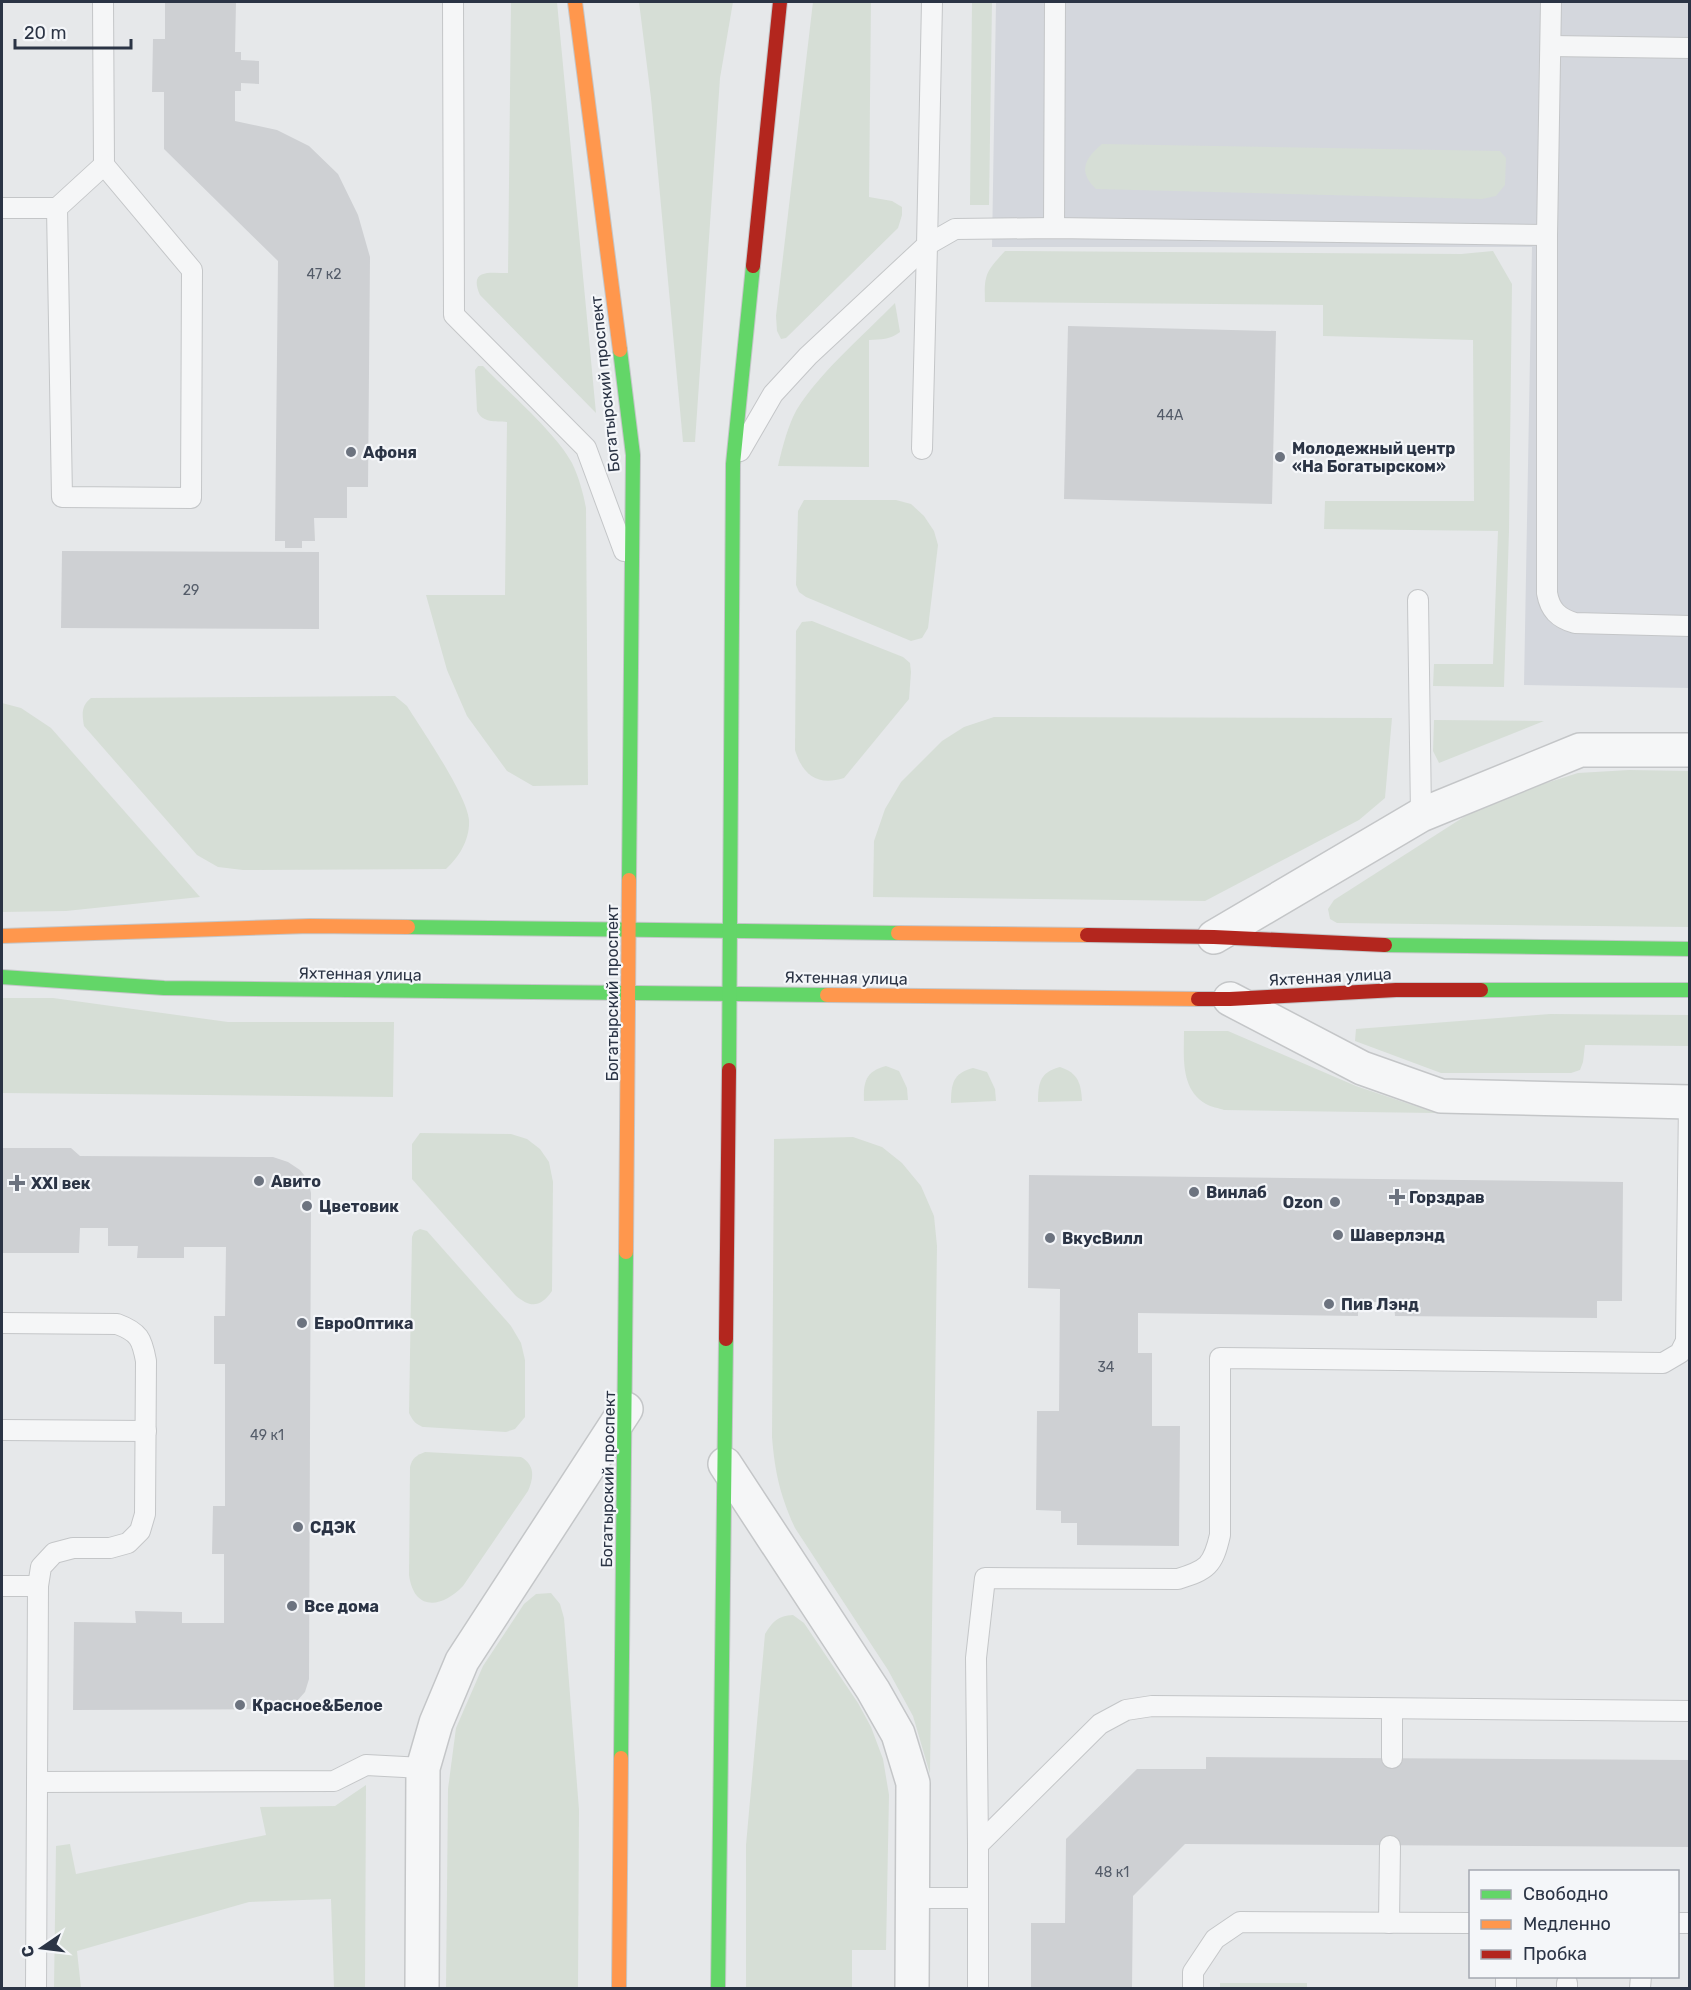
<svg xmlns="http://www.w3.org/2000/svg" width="1691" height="1990" viewBox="0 0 1691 1990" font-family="Rubik,sans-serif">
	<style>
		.built { fill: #d4d7dd }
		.green { fill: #d6ded6 }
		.building { fill: #ced0d3 }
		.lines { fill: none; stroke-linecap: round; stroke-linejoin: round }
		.lane-casing { stroke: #c4c6c8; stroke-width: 22 }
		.street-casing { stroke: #c4c6c8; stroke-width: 36 }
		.fast-casing { stroke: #c4c6c8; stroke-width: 16 }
		.slow-casing { stroke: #c4c6c8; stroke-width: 16 }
		.jam-casing { stroke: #c4c6c8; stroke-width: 16 }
		.lane { stroke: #f5f6f7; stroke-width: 20 }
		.street { stroke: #f5f6f7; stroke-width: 33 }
		.fast { stroke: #63d668; stroke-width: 14 }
		.slow { stroke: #ff974d; stroke-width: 14 }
		.jam { stroke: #b3261e; stroke-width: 14 }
		.poi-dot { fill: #6c737f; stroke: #f4f6f9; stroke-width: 2 }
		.labels { text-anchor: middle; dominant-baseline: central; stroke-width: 4.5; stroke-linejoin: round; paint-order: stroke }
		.number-label { font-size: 14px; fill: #545c69 }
		.street-label { font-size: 16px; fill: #2b3445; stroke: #f4f6f9 }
		.poi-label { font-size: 16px; font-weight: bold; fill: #2b3445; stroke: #f4f6f9; text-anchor: start }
	</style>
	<rect width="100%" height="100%" fill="#e6e8ea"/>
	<polygon class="built" points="996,2 1689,2 1689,688 1524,685 1532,247 992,247"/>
	<g class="green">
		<path d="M511 2H557L596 413 480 295C468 268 491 273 508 273Z"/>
		<polygon points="639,2 733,2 720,78 695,442 683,442 651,98"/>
		<polygon points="813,2 871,2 869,197 892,201 902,207 902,215 898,228 786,338 781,339 777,331 776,316"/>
		<polygon points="972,2 992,2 989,205 970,205"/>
		<path d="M1102 144 1500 151 1506 158 1505 185 1496 196 1482 199 1096 189C1078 172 1084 159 1102 144Z"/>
		<path d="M1005 251 1461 254 1493 251 1512 284 1509 531 1504 687 1433 686 1434 664H1493L1498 531 1324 529 1325 501H1474L1473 340 1323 336V305L985 302C984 274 986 272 1005 251Z"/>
		<path d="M895 303 900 332C890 340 881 339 869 340V467L778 466C782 449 786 433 793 417 810 381 866 333 895 303Z"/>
		<path d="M478 366H483C509 393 555 432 572 463 579 478 583 492 586 508L588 785 533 786 507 771 467 716 447 670 426 595H505L507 422C495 421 483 423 477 411L475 370Z"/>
		<polygon points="804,500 896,500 911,504 924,516 934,531 938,545 928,628 922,638 911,641 806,597 799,592 796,585 798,511"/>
		<path d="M812 621 903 657 910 663 911 672 909 699 844 778C818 786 803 776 795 750L796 631 802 622Z"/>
		<path d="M395 696 407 706C422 730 467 795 469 820 470 840 459 857 446 869L243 870 218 867 197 855 84 726C82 714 81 706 91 698Z"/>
		<polygon points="2,703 21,708 51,728 200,897 66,911 2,912"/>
		<polygon points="994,717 1392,718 1385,798 1359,820 1205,901 873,897 874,841 885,809 901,782 942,741 964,727"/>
		<polygon points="1434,720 1544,721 1439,763 1433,751"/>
		<polygon points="1629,770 1689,771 1689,927 1337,923 1330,919 1328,909 1334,900 1470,813 1524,790 1578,773"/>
		<polygon points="2,998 53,998 228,1022 394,1022 393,1097 2,1093"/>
		<polygon points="1550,1014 1689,1015 1689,1046 1585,1045 1583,1062 1580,1070 1571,1073 1441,1073 1355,1041 1356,1029"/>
		<path d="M1184 1031H1228L1356 1086 1436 1113 1224 1110C1219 1108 1211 1107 1206 1104 1180 1089 1184 1057 1184 1031Z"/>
		<path d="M886 1066 899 1071 907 1088 908 1100 864 1101C863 1082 866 1071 886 1066Z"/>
		<path d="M1060 1067C1078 1073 1081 1083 1082 1101L1038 1102C1038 1083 1040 1072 1060 1067Z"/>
		<path d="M973 1068 987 1072 995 1089 996 1101 951 1103C951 1084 953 1073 973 1068Z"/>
		<path d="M420 1133 511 1134 527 1139 540 1149 549 1162 553 1182 552 1291C540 1308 530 1308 515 1295L412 1179V1144Z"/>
		<path d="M853 1137 882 1147 902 1163 921 1186 934 1216 937 1246 930 1774 913 1716 888 1670 795 1528C780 1495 775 1473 772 1437L774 1139Z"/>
		<path d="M420 1229 427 1231 511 1326 521 1343 525 1360V1417L515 1429 506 1432 424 1427C416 1425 413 1421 409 1413L412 1237 414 1232Z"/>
		<path d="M425 1452 521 1457C535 1465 534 1477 528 1491L463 1586C442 1608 414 1612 409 1575L410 1467C412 1458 417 1455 425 1452Z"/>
		<polygon points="551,1593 560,1604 564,1618 579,1810 578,1988 446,1988 448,1789 456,1728 483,1666 524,1604 536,1594"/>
		<path d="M793 1615 804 1623 858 1703 871 1727 883 1759 889 1795 886 1950H852V1988H746V1845L765 1634C773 1621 778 1616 793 1615Z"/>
		<polygon points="366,1785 365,1988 334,1988 331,1899 249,1902 77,1951 81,1988 54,1988 56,1846 70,1844 76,1874 266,1835 260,1807 335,1806"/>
		<rect x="1220" y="1983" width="87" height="5"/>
	</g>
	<g class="building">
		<polygon points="165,2 236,2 235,52 241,52 241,60 259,61 259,84 241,83 241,91 235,91 235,121 277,130 309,146 338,174 358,215 370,257 368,487 347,487 347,518 314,518 315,541 302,541 302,548 285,548 285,541 275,541 278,261 164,149 164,92 152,92 153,39 165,39"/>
		<polygon points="1068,326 1276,331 1272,504 1064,499"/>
		<polygon points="62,551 319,552 319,629 61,628"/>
		<polygon points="2,1148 71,1148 80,1156 273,1157 288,1162 300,1170 308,1180 311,1193 309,1679 305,1692 297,1701 284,1709 73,1710 74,1622 136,1623 135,1611 182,1612 182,1623 224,1623 224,1554 212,1554 213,1506 225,1506 225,1364 214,1364 214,1316 225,1316 226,1247 184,1247 184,1258 137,1258 138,1246 108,1246 108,1228 80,1228 79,1253 2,1253"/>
		<polygon points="1029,1175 1623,1182 1622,1301 1597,1301 1597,1318 1395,1316 1394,1302 1358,1302 1358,1316 1138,1313 1138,1353 1152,1353 1152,1426 1180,1426 1179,1546 1077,1545 1077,1523 1061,1523 1061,1511 1036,1510 1037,1411 1059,1411 1060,1289 1028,1288"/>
		<polygon points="1206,1757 1690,1760 1690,1847 1185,1844 1133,1896 1132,1988 1031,1988 1031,1923 1065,1923 1066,1839 1137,1769 1206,1769"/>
	</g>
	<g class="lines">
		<defs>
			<g id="lane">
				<polyline points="103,2 104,165"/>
				<polyline points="453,2 454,315 586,448 624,551"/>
				<path d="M1551 2 1547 235V593C1550 610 1558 618 1575 623L1690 626"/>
				<polyline points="1551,46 1690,48"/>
				<polyline points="2,208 57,208 104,165 192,270 191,498 62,497 57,208"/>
				<polyline points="1054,228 1055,2"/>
				<polyline points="922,449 927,245 955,229 1054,228 1547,235"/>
				<polyline points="740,451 773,394 808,356 927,245 932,2"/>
				<polyline points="1418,600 1421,815"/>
				<path d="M2 1323 117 1324C139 1332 142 1339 146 1361L145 1514 140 1531 128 1543 110 1548H73L54 1553 41 1567 38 1586"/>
				<polyline points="2,1430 146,1431"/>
				<polyline points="2,1586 38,1586 36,1988"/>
				<polyline points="1392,1758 1392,1709"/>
				<polyline points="37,1782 334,1781 366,1765 423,1768"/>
				<path d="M978 1845 976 1658 985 1578 1178 1579C1207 1570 1213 1566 1220 1535V1358L1663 1363 1680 1353 1686 1341 1689 1102"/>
				<polyline points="913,1898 978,1898"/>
				<polyline points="1389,1923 1390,1846"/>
				<polyline points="1678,1923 1690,1923"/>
				<polyline points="978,1988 978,1845 1100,1724 1126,1710 1152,1706 1690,1711"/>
				<polyline points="1193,1988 1193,1972 1215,1939 1240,1922 1470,1923"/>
				<polyline points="1506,1988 1506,1976"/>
				<polyline points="1567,1988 1567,1983"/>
				<polyline points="1640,1988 1641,1976"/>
			</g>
			<g id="street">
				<polyline points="1214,937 1421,815 1580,750 1690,750"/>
				<polyline points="1230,999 1362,1068 1441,1096 1690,1102"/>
				<polyline points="725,1464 873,1690 898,1734 913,1783 912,1988"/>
				<polyline points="422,1988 423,1768 436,1723 462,1661 626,1409"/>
			</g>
			<g id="fast">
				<polyline points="620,350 633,455 629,880"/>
				<polyline points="408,927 898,933"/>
				<polyline points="1385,945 1690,949"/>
				<polyline points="2,977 164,988 827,995"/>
				<polyline points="1481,990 1690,990"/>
				<polyline points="729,1070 733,464 753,266"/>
				<polyline points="621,1758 626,1252"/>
				<polyline points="718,1988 726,1339"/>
			</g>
			<g id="slow">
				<polyline points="575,2 620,350"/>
				<polyline points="898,933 1087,935"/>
				<polyline points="2,936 310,926 408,927"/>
				<polyline points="827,995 1198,999"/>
				<polyline points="626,1252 629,880"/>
				<polyline points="619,1988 621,1758"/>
			</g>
			<g id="jam">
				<polyline points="753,266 780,2"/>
				<polyline points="1087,935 1214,937 1385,945"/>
				<polyline points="1198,999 1230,999 1396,990 1481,990"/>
				<polyline points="726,1339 729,1070"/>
			</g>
		</defs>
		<use href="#lane" class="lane-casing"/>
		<use href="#street" class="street-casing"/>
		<use href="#fast" class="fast-casing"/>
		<use href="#slow" class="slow-casing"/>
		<use href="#jam" class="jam-casing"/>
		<use href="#lane" class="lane"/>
		<use href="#street" class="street"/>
		<use href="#fast" class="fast"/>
		<use href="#slow" class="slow"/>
		<use href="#jam" class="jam"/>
	</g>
	<g class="poi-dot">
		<circle cx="351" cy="452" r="6"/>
		<circle cx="1280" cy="457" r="6"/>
		<circle cx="259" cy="1181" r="6"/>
		<path d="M14 1174h6v6h6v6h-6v6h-6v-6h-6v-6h6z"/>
		<circle cx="1194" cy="1192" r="6"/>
		<path d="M1394 1188h6v6h6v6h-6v6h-6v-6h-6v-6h6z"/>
		<circle cx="1335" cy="1202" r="6"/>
		<circle cx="307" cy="1206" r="6"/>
		<circle cx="1338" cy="1235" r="6"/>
		<circle cx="1050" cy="1238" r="6"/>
		<circle cx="1329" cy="1304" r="6"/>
		<circle cx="302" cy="1323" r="6"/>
		<circle cx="298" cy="1527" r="6"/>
		<circle cx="292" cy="1606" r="6"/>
		<circle cx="240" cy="1705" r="6"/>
	</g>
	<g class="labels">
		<g class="number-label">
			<text x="324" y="274">47 к2</text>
			<text x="1170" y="415">44А</text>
			<text x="191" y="590">29</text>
			<text x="1106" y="1367">34</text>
			<text x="267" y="1435">49 к1</text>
			<text x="1112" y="1872">48 к1</text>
		</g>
		<g class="street-label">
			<text transform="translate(605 384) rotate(-96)">Богатырский проспект</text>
			<text transform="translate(360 974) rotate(1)">Яхтенная улица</text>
			<text transform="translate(1330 977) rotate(-3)">Яхтенная улица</text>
			<text transform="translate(846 978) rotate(1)">Яхтенная улица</text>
			<text transform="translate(612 993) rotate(-90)">Богатырский проспект</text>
			<text transform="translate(608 1479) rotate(-89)">Богатырский проспект</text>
		</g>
		<g class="poi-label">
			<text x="1292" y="448">Молодежный центр<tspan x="1292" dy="18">«На Богатырском»</tspan></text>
			<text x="363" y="452">Афоня</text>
			<text x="271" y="1181">Авито</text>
			<text x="31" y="1183">XXI век</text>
			<text x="1206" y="1192">Винлаб</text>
			<text x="1409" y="1197">Горздрав</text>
			<text x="1323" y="1202" text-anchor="end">Ozon</text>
			<text x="319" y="1206">Цветовик</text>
			<text x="1350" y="1235">Шаверлэнд</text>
			<text x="1062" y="1238">ВкусВилл</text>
			<text x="1341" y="1304">Пив Лэнд</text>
			<text x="314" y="1323">ЕвроОптика</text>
			<text x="310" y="1527">СДЭК</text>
			<text x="304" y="1606">Все дома</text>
			<text x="252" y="1705">Красное&amp;Белое</text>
		</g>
	</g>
	<rect width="1691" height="1990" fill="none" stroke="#2b3445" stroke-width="6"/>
	<rect x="1469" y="1870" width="210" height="108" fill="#f4f6f9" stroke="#a4a8b1" stroke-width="1.5"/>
	<rect x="1481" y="1890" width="30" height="9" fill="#63d668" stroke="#a4a8b1" stroke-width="1.5"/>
	<text x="1523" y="1900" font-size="18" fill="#2b3445">Свободно</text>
	<rect x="1481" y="1920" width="30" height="9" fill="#ff974d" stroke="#a4a8b1" stroke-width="1.5"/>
	<text x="1523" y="1930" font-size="18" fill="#2b3445">Медленно</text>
	<rect x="1481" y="1950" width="30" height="9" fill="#b3261e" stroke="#a4a8b1" stroke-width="1.5"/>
	<text x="1523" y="1960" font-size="18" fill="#2b3445">Пробка</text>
	<g transform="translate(42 1948) rotate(256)" stroke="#f4f6f9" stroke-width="4.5" paint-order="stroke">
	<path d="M0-4.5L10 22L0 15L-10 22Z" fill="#2b3445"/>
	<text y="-9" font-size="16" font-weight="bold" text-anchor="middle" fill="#2b3445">С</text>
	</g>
	<path d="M15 39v9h116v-9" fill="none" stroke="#2b3445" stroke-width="3"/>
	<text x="24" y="39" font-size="18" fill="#2b3445" stroke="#f4f6f9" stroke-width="4.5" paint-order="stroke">20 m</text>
</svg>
